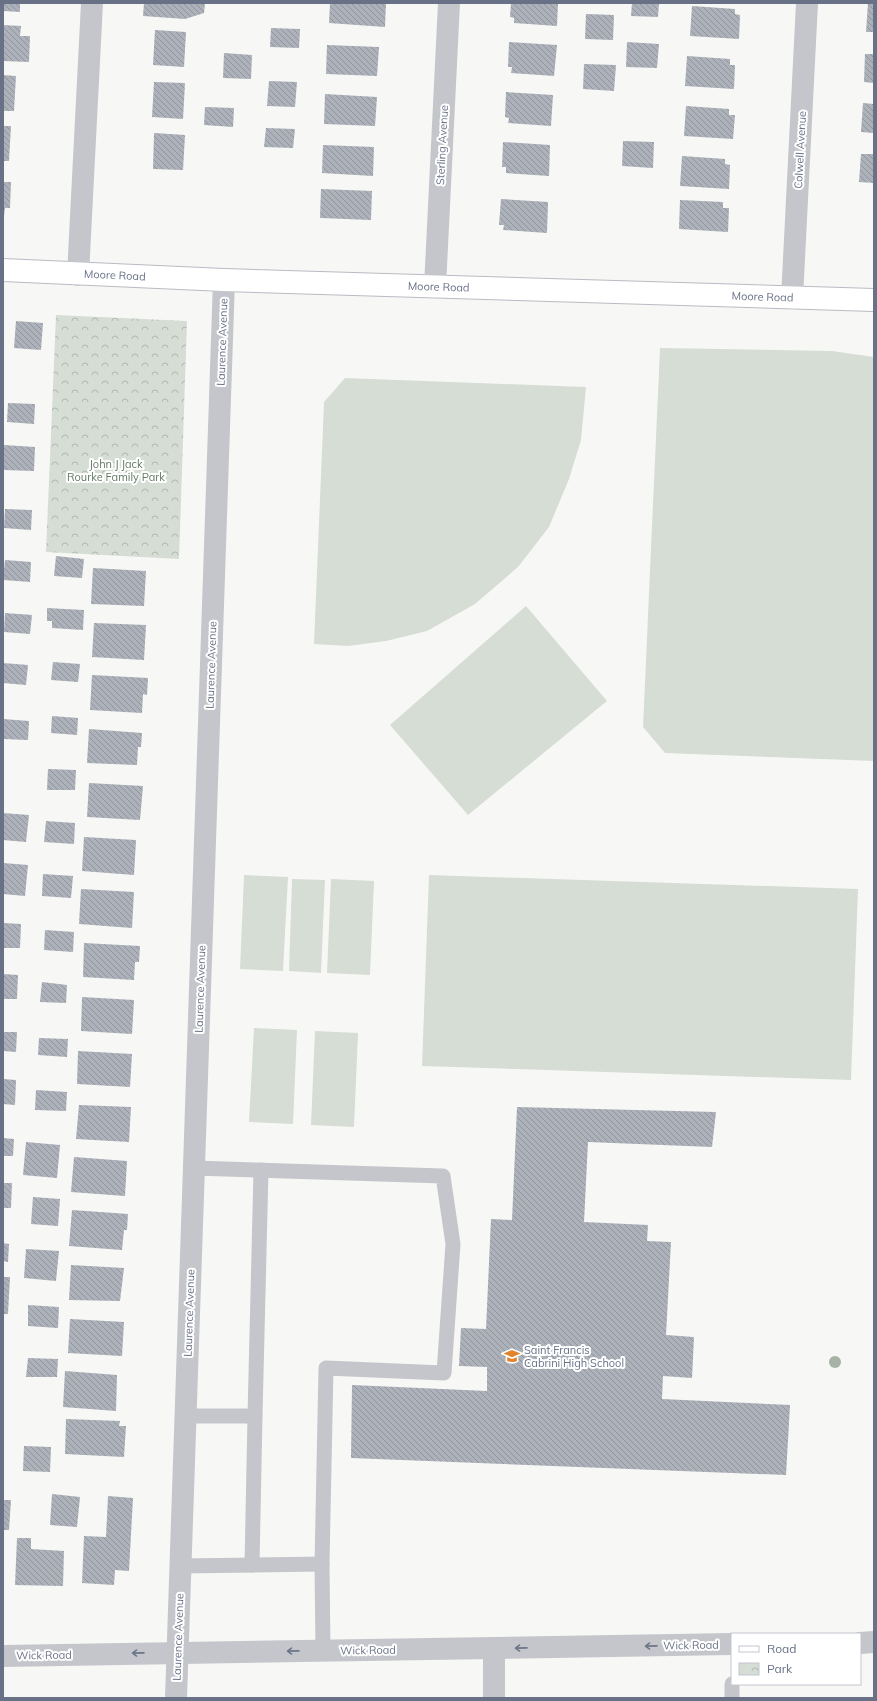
<svg xmlns="http://www.w3.org/2000/svg" width="877" height="1701" viewBox="0 0 877 1701" font-family="Mulish,sans-serif">
	<style>
		.park { fill: url(#park-crowns) }
		.pitch { fill: #d6ddd5 }
		.building { fill: url(#building-back-hatch) }
		.lines { fill: none; stroke-linecap: round; stroke-linejoin: round }
		.secondary-casing { stroke: #b8bbc2; stroke-width: 24 }
		.lane { stroke: #c4c6cb; stroke-width: 15 }
		.street { stroke: #c4c6cb; stroke-width: 22 }
		.secondary { stroke: #fff; stroke-width: 22 }
		.tree { fill: #a5b2a5 }
		.oneway { stroke: #6d7589 }
		.labels { text-anchor: middle; dominant-baseline: central; stroke-width: 4; stroke-linejoin: round; paint-order: stroke }
		.street-label { font-size: 11px; fill: #687186; stroke: #fff }
		.park-label { font-size: 11px; fill: #627864; stroke: #fff }
		.poi-label { font-size: 11px; fill: #687186; stroke: #fff; text-anchor: start }
	</style>
	<defs>
		<pattern id="park-crowns" width="20" height="18" patternUnits="userSpaceOnUse"><rect width="20" height="18" fill="#d6ddd5"/><path d="M2 6a3 3 0 1 1 6 0M12 15a3 3 0 1 1 6 0" fill="none" stroke="#b1b8b2"/></pattern>
		<pattern id="building-back-hatch" width="6" height="6" patternUnits="userSpaceOnUse"><rect width="6" height="6" fill="#acb1ba"/><path d="M-1 5l2 2M0 0l6 6M5-1l2 2" fill="none" stroke="#90949d"/></pattern>
	</defs>
	<rect width="100%" height="100%" fill="#f7f8f5"/>
	<polygon class="park" points="56,315 187,321 179,559 46,552"/>
	<g class="pitch">
		<polygon points="660,348 832,351 874,357 874,761 665,753 643,727"/>
		<polygon points="345,378 586,387 581,440 569,479 549,527 518,567 475,604 427,631 386,641 348,646 314,644 324,402"/>
		<polygon points="526,606 607,701 468,815 390,725"/>
		<polygon points="244,875 288,877 283,971 240,969"/>
		<polygon points="429,875 858,889 851,1080 422,1066"/>
		<polygon points="292,879 325,880 321,973 289,971"/>
		<polygon points="331,879 374,881 370,975 327,973"/>
		<polygon points="254,1028 297,1030 293,1124 249,1122"/>
		<polygon points="315,1031 358,1033 354,1127 311,1125"/>
	</g>
	<g class="building">
		<polygon points="3,3 20,3 20,12 3,11"/>
		<polygon points="144,3 205,3 204,13 185,19 143,16"/>
		<polygon points="330,3 386,3 385,27 329,23"/>
		<polygon points="511,3 558,3 557,26 514,23 514,18 510,17"/>
		<polygon points="632,3 659,3 658,17 631,16"/>
		<polygon points="868,3 874,4 874,32 866,32"/>
		<polygon points="692,6 735,9 735,14 740,15 739,39 690,36"/>
		<polygon points="586,14 614,15 613,40 585,39"/>
		<polygon points="3,25 21,26 20,36 30,36 29,62 3,61"/>
		<polygon points="271,28 300,29 299,48 270,47"/>
		<polygon points="155,30 186,32 184,67 153,65"/>
		<polygon points="509,42 557,45 554,76 511,73 512,67 508,67"/>
		<polygon points="627,42 659,44 657,68 626,67"/>
		<polygon points="327,45 379,47 377,76 326,74"/>
		<polygon points="224,53 252,55 251,79 223,78"/>
		<polygon points="865,54 874,54 874,83 864,82"/>
		<polygon points="687,56 730,59 730,65 735,65 734,89 685,86"/>
		<polygon points="584,64 616,65 614,91 583,89"/>
		<polygon points="3,75 16,76 14,111 3,111"/>
		<polygon points="269,81 297,82 295,107 267,106"/>
		<polygon points="154,82 185,83 183,119 152,117"/>
		<polygon points="506,92 553,95 551,126 508,123 509,118 505,117"/>
		<polygon points="325,94 377,97 375,126 324,124"/>
		<polygon points="863,103 874,104 874,133 861,132"/>
		<polygon points="686,106 729,109 729,115 735,115 733,139 684,136"/>
		<polygon points="205,107 234,108 233,127 204,125"/>
		<polygon points="3,126 11,126 9,161 3,161"/>
		<polygon points="266,128 295,129 293,148 264,147"/>
		<polygon points="154,133 185,135 183,170 153,169"/>
		<polygon points="623,141 654,142 653,168 622,166"/>
		<polygon points="503,142 550,145 549,176 506,173 506,167 502,167"/>
		<polygon points="323,145 374,147 373,176 322,173"/>
		<polygon points="861,154 874,154 874,183 859,182"/>
		<polygon points="682,156 725,159 725,164 730,165 729,189 680,186"/>
		<polygon points="3,182 11,182 10,208 5,208 4,216"/>
		<polygon points="321,189 372,191 371,220 320,218"/>
		<polygon points="501,199 548,202 547,233 503,230 504,225 499,225"/>
		<polygon points="680,200 723,202 723,208 729,208 728,232 679,229"/>
		<polygon points="16,321 43,323 41,350 14,348"/>
		<polygon points="8,403 35,404 34,424 7,422"/>
		<polygon points="4,445 35,447 34,471 3,470"/>
		<polygon points="5,509 32,510 31,530 4,528"/>
		<polygon points="56,556 84,559 82,578 54,576"/>
		<polygon points="5,560 31,562 30,582 3,580"/>
		<polygon points="93,568 146,571 144,606 91,604"/>
		<polygon points="47,608 84,610 83,630 52,628 52,621 47,621"/>
		<polygon points="5,613 32,615 30,634 4,632"/>
		<polygon points="94,623 146,625 144,660 92,657"/>
		<polygon points="53,662 80,664 78,682 51,680"/>
		<polygon points="3,663 28,665 26,685 3,683"/>
		<polygon points="92,675 148,678 147,695 143,694 142,713 90,710"/>
		<polygon points="52,716 78,718 77,735 51,733"/>
		<polygon points="3,719 29,721 28,740 3,739"/>
		<polygon points="89,729 142,733 141,747 138,747 137,765 87,763"/>
		<polygon points="48,769 76,770 75,790 47,790"/>
		<polygon points="89,783 143,786 140,820 87,817"/>
		<polygon points="3,813 29,815 26,842 3,840"/>
		<polygon points="46,821 75,823 74,844 44,842"/>
		<polygon points="84,837 136,840 134,875 82,871"/>
		<polygon points="3,863 28,865 25,896 3,894"/>
		<polygon points="43,874 73,876 71,898 42,896"/>
		<polygon points="81,889 134,892 132,928 79,924"/>
		<polygon points="3,923 21,924 20,948 3,948"/>
		<polygon points="45,930 74,932 73,952 44,950"/>
		<polygon points="84,943 140,946 139,962 135,962 134,980 83,977"/>
		<polygon points="3,974 18,975 17,999 3,999"/>
		<polygon points="42,982 67,985 66,1003 40,1002"/>
		<polygon points="82,997 134,1000 132,1034 81,1031"/>
		<polygon points="3,1032 17,1032 16,1052 3,1051"/>
		<polygon points="39,1038 68,1039 67,1057 38,1055"/>
		<polygon points="78,1051 132,1054 130,1087 77,1084"/>
		<polygon points="3,1079 16,1080 15,1105 3,1104"/>
		<polygon points="36,1090 67,1092 66,1111 35,1110"/>
		<polygon points="79,1105 131,1107 129,1142 76,1139"/>
		<polygon points="517,1107 716,1112 712,1147 588,1142 584,1222 648,1225 647,1241 671,1242 666,1335 694,1337 692,1378 663,1376 662,1399 790,1405 786,1475 351,1458 352,1385 487,1391 487,1367 459,1366 461,1328 486,1329 491,1219 512,1220"/>
		<polygon points="3,1138 14,1139 13,1156 3,1156"/>
		<polygon points="26,1142 60,1145 57,1178 23,1175"/>
		<polygon points="74,1157 127,1161 125,1196 71,1192"/>
		<polygon points="3,1183 12,1183 11,1208 3,1208"/>
		<polygon points="33,1197 60,1199 58,1226 31,1224"/>
		<polygon points="72,1210 128,1214 127,1230 124,1230 122,1250 69,1246"/>
		<polygon points="3,1243 9,1244 8,1262 3,1261"/>
		<polygon points="26,1249 59,1251 56,1281 24,1278"/>
		<polygon points="71,1265 124,1268 120,1301 69,1300"/>
		<polygon points="3,1277 10,1277 8,1314 3,1314"/>
		<polygon points="28,1305 59,1307 58,1328 28,1326"/>
		<polygon points="70,1319 124,1322 122,1356 68,1353"/>
		<polygon points="28,1358 58,1359 57,1377 26,1377"/>
		<polygon points="65,1371 117,1375 116,1411 63,1407"/>
		<polygon points="66,1419 120,1421 119,1426 126,1426 124,1457 65,1454"/>
		<polygon points="24,1446 51,1447 50,1472 23,1471"/>
		<polygon points="52,1494 80,1497 77,1527 50,1525"/>
		<polygon points="108,1496 133,1498 129,1571 115,1570 114,1585 82,1583 84,1536 106,1537"/>
		<polygon points="3,1500 11,1500 9,1530 3,1530"/>
		<polygon points="17,1538 31,1538 31,1549 64,1551 63,1586 15,1585"/>
	</g>
	<g class="lines">
		<defs>
			<g id="secondary">
				<path id="s1" d="M3 270 224 280 874 300"/>
			</g>
		</defs>
		<use href="#secondary" class="secondary-casing"/>
		<g class="lane">
			<polyline points="194,1168 443,1176 453,1244 444,1373 326,1368 322,1564 323,1651"/>
			<polyline points="185,1416 255,1416 261,1170"/>
			<polyline points="252,1565 255,1416"/>
			<polyline points="180,1566 322,1564"/>
			<polyline points="732,1698 732,1684"/>
		</g>
		<g class="street">
			<polyline points="78,275 92,3"/>
			<polyline points="435,287 449,3"/>
			<polyline points="792,298 807,3"/>
			<polyline points="860,1643 874,1642"/>
			<polyline points="494,1648 494,1698"/>
			<polyline points="3,1656 732,1644"/>
			<polyline points="176,1698 224,280"/>
		</g>
		<use href="#secondary" class="secondary"/>
	</g>
	<circle class="tree" cx="835" cy="1362" r="6"/>
	<defs><path id="oneway-shaft" d="M-6 0H5M1.5-3L5.5 0L1.5 3" fill="none" stroke-width="1.6" stroke-linecap="round" stroke-linejoin="round"/></defs>
	<g class="oneway">
		<use href="#oneway-shaft" transform="translate(651 1646) rotate(179)"/>
		<use href="#oneway-shaft" transform="translate(521 1648) rotate(179)"/>
		<use href="#oneway-shaft" transform="translate(293 1651) rotate(179)"/>
		<use href="#oneway-shaft" transform="translate(138 1653) rotate(179)"/>
	</g>
	<defs>
		<symbol id="school-bare" viewBox="-9 -9 18 18"><path d="M0-5L7-2L0 1L-7-2ZM-4 1L0 2.5L4 1V4Q0 6-4 4Z" fill="#e1842d" stroke="#fff" stroke-width="2.5" paint-order="stroke"/></symbol>
	</defs>
	<g fill-rule="evenodd">
		<use href="#school-bare" x="501" y="1345" width="22" height="22"/>
	</g>
	<g class="labels">
		<g class="street-label">
			<text transform="translate(442 145) rotate(-87)">Sterling Avenue</text>
			<text transform="translate(800 150) rotate(-87)">Colwell Avenue</text>
			<text stroke="none"><textPath href="#s1" startOffset="112">Moore Road</textPath></text>
			<text stroke="none"><textPath href="#s1" startOffset="436">Moore Road</textPath></text>
			<text stroke="none"><textPath href="#s1" startOffset="760">Moore Road</textPath></text>
			<text transform="translate(222 342) rotate(-88)">Laurence Avenue</text>
			<text transform="translate(211 665) rotate(-88)">Laurence Avenue</text>
			<text transform="translate(200 989) rotate(-88)">Laurence Avenue</text>
			<text transform="translate(189 1313) rotate(-88)">Laurence Avenue</text>
			<text transform="translate(178 1637) rotate(-88)">Laurence Avenue</text>
			<text transform="translate(691 1645) rotate(-1)">Wick Road</text>
			<text transform="translate(368 1650) rotate(-1)">Wick Road</text>
			<text transform="translate(44 1655) rotate(-1)">Wick Road</text>
		</g>
		<g class="park-label">
			<text x="116" y="464">John J Jack<tspan x="116" dy="13">Rourke Family Park</tspan></text>
		</g>
		<g class="poi-label">
			<text x="524" y="1350">Saint Francis<tspan x="524" dy="13">Cabrini High School</tspan></text>
		</g>
	</g>
	<rect width="877" height="1701" fill="none" stroke="#687186" stroke-width="8"/>
	<rect x="731" y="1633" width="130" height="52" fill="#ffffff" stroke="#c3c6cf"/>
	<rect x="739" y="1646" width="20" height="6" fill="#ffffff" stroke="#c3c6cf"/>
	<text x="767" y="1653" font-size="12" fill="#687186">Road</text>
	<rect x="739" y="1663" width="20" height="12" fill="url(#park-crowns)" stroke="#c3c6cf"/>
	<text x="767" y="1673" font-size="12" fill="#687186">Park</text>
</svg>
